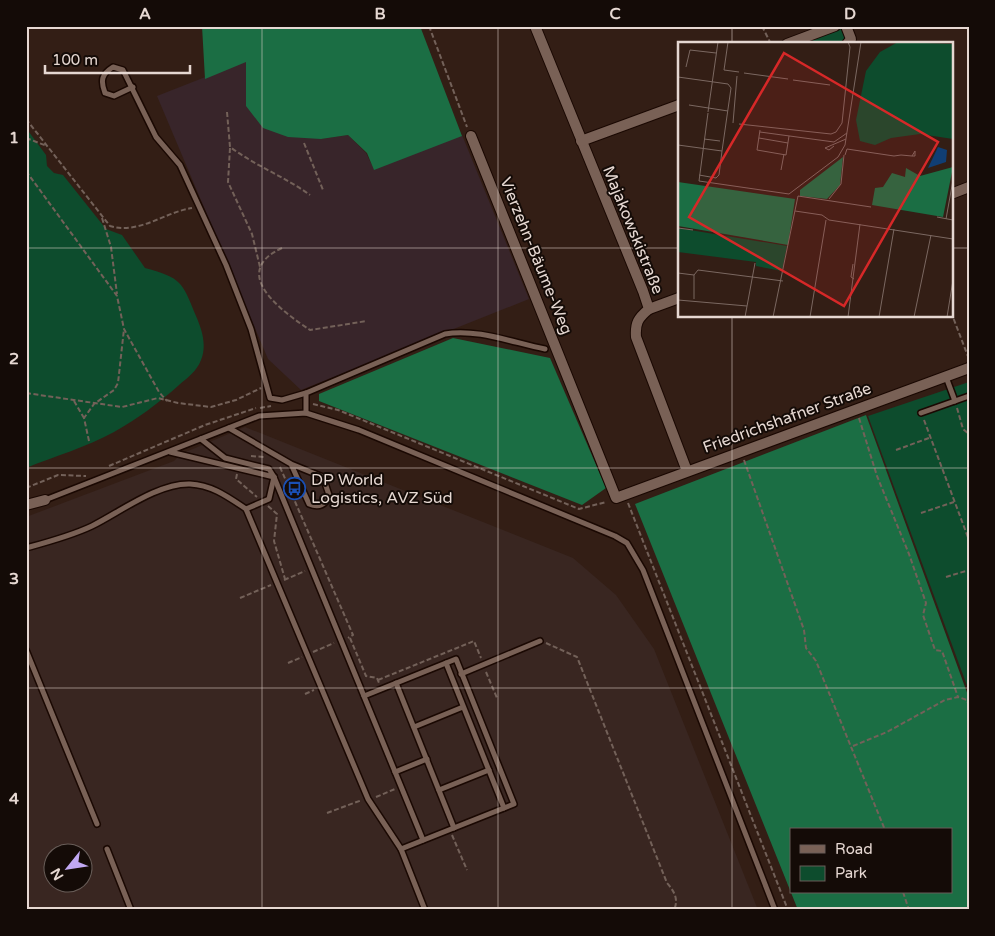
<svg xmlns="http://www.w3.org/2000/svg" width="995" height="936" viewBox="0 0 995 936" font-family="'Varela Round',sans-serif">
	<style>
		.commercial { fill: #392621; fill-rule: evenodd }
		.industrial { fill: #38252a }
		.green { fill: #0d4c2d }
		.forest { fill: #1b6e44; fill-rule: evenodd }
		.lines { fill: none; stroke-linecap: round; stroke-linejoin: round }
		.lane-casing { stroke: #1a0802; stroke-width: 8 }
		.street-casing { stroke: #1a0802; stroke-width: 12 }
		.path { stroke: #736159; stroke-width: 2; stroke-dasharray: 5 2.5; stroke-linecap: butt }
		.lane { stroke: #796156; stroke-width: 5 }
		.street { stroke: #796156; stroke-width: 10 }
		.grid { fill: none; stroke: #e6d8d2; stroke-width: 1; stroke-opacity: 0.55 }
		.labels { text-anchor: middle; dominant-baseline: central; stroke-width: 4; stroke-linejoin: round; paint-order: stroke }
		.street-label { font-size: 16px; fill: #e6d8d2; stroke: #140b07 }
		.poi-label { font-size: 16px; fill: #e6d8d2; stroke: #140b07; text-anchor: start }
		.inset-road { fill: none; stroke: #7b6861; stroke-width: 1 }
		.view { fill: #d62828; fill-opacity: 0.15; stroke: #d62828; stroke-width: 2.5 }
		.inset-edge { fill: none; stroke: #e6d8d2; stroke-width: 2.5 }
		.neatline { fill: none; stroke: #e6d8d2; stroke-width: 2 }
		.grid-label { font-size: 16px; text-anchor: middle; font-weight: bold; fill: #e6d8d2 }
	</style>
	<rect width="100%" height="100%" fill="#331e15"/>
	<path class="commercial" d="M245 427 573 558 616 595 654 649 758 910H26V517L174 461 181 454ZM52 854H82V884H52Z"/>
	<polygon class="industrial" points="246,61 321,139 348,135 366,153 374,169 462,135 529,299 301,390 268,359 157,96"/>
	<g class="green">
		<path d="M839 29 845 30C847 36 846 41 840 44H799Z"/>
		<path d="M26 128 46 155 47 166 54 173 63 175 106 229 122 235 145 268C182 278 182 282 196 316 202 330 207 345 201 360 197 371 187 378 179 385 159 403 137 419 114 432 87 447 55 456 26 468Z"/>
		<polygon points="969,382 969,691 868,416"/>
	</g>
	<g class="forest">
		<polygon points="202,26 420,26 462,136 374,170 367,153 348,135 321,139 288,137 263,128 246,106 246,62 205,79"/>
		<polygon points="453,338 550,358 606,488 582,505 319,401 319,394"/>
		<path d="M866 415 969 698V910H798L635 504ZM791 830H951V892H791Z"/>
	</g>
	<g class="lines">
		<defs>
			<g id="lane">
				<path d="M133 87 114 96 105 93C100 80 102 74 113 67L123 70 156 137 180 165 226 265 251 329 270 398 282 400 306 393"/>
				<polyline points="946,377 955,401"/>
				<path d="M306 413V393L445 334C476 328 514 343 545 349"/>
				<polyline points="921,413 969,396"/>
				<path d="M229 428 291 464 309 504C319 508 326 505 329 495L323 477 291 464"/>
				<polyline points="201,439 225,458 269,469 274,477 423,840"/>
				<polyline points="170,452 274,477"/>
				<polyline points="45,500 259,416 306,413 359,430 615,536 627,543 643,570 775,910"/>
				<polyline points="246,509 269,499 274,477"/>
				<path d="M26 548C48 542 71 536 92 526 120 512 158 483 190 484 212 485 228 497 246 509L368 799 401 849 425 910"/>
				<polyline points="26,650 97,824"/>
				<polyline points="446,663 504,808"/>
				<polyline points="461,674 540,641"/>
				<polyline points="396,683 454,828"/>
				<polyline points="364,696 456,659 514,804 401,849"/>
				<polyline points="414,727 463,707"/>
				<polyline points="395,772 427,759"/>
				<polyline points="439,790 489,770"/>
				<polyline points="107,849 131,910"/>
			</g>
			<g id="street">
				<path d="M535 26 643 291 649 309C638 318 635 323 636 337L687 471"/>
				<polyline points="846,26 851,39 847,44"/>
				<polyline points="787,44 835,26"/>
				<polyline points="471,136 616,498 969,368"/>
				<polyline points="581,141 679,105"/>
				<polyline points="951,194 969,187"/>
				<polyline points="649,309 679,298"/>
				<polyline points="26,505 45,500"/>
			</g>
		</defs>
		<use href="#lane" class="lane-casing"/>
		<use href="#street" class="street-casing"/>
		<g class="path">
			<polyline points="429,26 467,127"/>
			<polyline points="762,26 771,44"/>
			<path d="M227 112 230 147C256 166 285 177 310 195"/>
			<path d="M26 119 110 226C138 235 165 212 192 208"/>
			<polyline points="26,138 47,146"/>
			<polyline points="304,143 323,190"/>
			<polyline points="230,148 228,182 252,234 260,267"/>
			<polyline points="26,171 117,296 124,329 159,392 167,401"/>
			<polyline points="102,218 111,247 117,294"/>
			<path d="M282 248C228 273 283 312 310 330L367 321"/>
			<polyline points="951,312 969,359"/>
			<polyline points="26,393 122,407 158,398 178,403 211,407 236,400 261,388"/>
			<polyline points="74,401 84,418"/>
			<polyline points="313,404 338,410 579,509 606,502"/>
			<polyline points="260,408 271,406"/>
			<polyline points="957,408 963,429 969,434"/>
			<polyline points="859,418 877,476 909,554 926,603 923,615 935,650 942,651 958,697"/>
			<polyline points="924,420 969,540"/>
			<polyline points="89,441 84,418 94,404 114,390 118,383 124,329"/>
			<polyline points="896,450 929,438"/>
			<polyline points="251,456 264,457"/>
			<polyline points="744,460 804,630 806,648 816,661 885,830"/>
			<polyline points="109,466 205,425 256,408"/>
			<polyline points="280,467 353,635 348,638"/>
			<polyline points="237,474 236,479 257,497"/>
			<polyline points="26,488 58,475 86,476"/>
			<polyline points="628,503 788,910"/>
			<polyline points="268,506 277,514 274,541 285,579"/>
			<polyline points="921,513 954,502"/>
			<polyline points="946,577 969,570"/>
			<polyline points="284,580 305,571"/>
			<polyline points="240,598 271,585"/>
			<polyline points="350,638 366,676 377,678 379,683"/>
			<path d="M546 643 577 657 667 883C674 891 679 899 674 910"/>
			<polyline points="313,652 334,643"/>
			<polyline points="288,663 302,657"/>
			<polyline points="486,672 497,698"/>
			<polyline points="378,680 474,641 481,658"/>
			<polyline points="305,694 314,690"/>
			<polyline points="853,746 887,732 945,700 958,697 967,700 969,706"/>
			<polyline points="376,797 395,789"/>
			<polyline points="327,813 362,800"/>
			<polyline points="452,835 467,870"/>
			<polyline points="903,892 909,910"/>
		</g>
		<use href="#lane" class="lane"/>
		<use href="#street" class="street"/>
	</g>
	<path class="grid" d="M262 26V910M498 26V910M732 26V44M26 248H679M951 248H969M732 316V910M26 468H969M26 688H969"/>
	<defs>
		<symbol id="bus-ring" viewBox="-11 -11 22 22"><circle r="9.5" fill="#140b07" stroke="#1a4fb4" stroke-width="1.5"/><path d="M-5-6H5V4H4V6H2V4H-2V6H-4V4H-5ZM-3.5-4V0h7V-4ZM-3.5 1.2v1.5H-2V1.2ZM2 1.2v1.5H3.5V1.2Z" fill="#1a4fb4"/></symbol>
	</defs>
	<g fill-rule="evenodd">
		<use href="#bus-ring" x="282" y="476" width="25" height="25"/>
	</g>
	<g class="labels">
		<g class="street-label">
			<text transform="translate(633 230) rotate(68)">Majakowskistraße</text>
			<text transform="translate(536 256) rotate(68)">Vierzehn-Bäume-Weg</text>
			<text transform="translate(787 418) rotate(-20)">Friedrichshafner Straße</text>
		</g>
		<g class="poi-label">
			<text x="311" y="480">DP World<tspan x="311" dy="18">Logistics, AVZ Süd</tspan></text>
		</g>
	</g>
	<g transform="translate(678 42)">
		<rect width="275" height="275" fill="#331e15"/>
		<path d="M220 0 275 2V97L242 92 213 96 197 103 182 99 178 78 188 29 202 10ZM0 186 109 204 104 229 78 224V220L0 210Z" fill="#0d4c2d"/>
		<path d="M165 115 162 143 149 157 122 154V148ZM275 125 265 175 194 163 197 146 205 145 214 131 227 135 228 126 242 134ZM0 140 117 157 110 203 0 184Z" fill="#1b6e44"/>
		<path d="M260 105 269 108 268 120 250 126Z" fill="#103e74"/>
		<path class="inset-road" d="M50 0 46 28 61 30M8 25 12 8 38 11M66 31 110 37M0 35 50 42 53 46 44 109 0 103M115 38 152 43M11 63 50 69M30 70 40 0M30 71 21 139 111 152 160 115 167 103 183 0M55 81 59 34M61 82 153 92 158 90 164 81 172 5 170 0M82 88 79 108 108 113 111 94M82 90 156 100 169 91M81 96 110 101M26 97 42 99M156 104 151 108 147 106 168 97M167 113 169 107 216 114 223 113 234 114H237V109L234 114M103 128 106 112M21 133 38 136 41 133 44 109M151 157 163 142 166 113M117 169 144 173 151 178 275 197M259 175 275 178M268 177 275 138M0 186 15 188M175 222 173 235 176 237M0 231 16 233 20 228 105 239M16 257V233M0 258 69 264M67 275 77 221M95 275 120 154 193 165M132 275 148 178M170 275 182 182M201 275 216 187M236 275 253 193M269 275 275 238"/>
		<path class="view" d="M106 11 260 100 166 264 11 175Z"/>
		<rect width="275" height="275" class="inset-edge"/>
	</g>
	<rect width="995" height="936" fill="none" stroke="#140b07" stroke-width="55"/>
	<rect x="790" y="828" width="162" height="65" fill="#140b07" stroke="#685d58"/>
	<rect x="800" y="845" width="25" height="8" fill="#796156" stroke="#685d58"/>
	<text x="835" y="854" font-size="15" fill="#e6d8d2">Road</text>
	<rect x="800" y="866" width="25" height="15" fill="#0d4c2d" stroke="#685d58"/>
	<text x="835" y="878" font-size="15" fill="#e6d8d2">Park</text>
	<g transform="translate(68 868) rotate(240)"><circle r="24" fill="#140b07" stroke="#685d58"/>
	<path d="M0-4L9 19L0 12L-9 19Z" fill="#c1a8f3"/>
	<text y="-8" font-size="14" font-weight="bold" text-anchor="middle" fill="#e6d8d2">N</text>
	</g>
	<path d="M45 65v8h145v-8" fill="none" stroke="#e6d8d2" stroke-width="2.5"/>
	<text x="52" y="65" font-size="15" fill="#e6d8d2" stroke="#140b07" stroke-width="4" paint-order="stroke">100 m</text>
	<rect x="28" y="28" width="940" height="880" class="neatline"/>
	<g class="grid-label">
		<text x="145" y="19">A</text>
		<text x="380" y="19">B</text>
		<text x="615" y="19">C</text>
		<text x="850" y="19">D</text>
		<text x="14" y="143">1</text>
		<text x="14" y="364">2</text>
		<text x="14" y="584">3</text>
		<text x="14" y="804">4</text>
	</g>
</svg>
